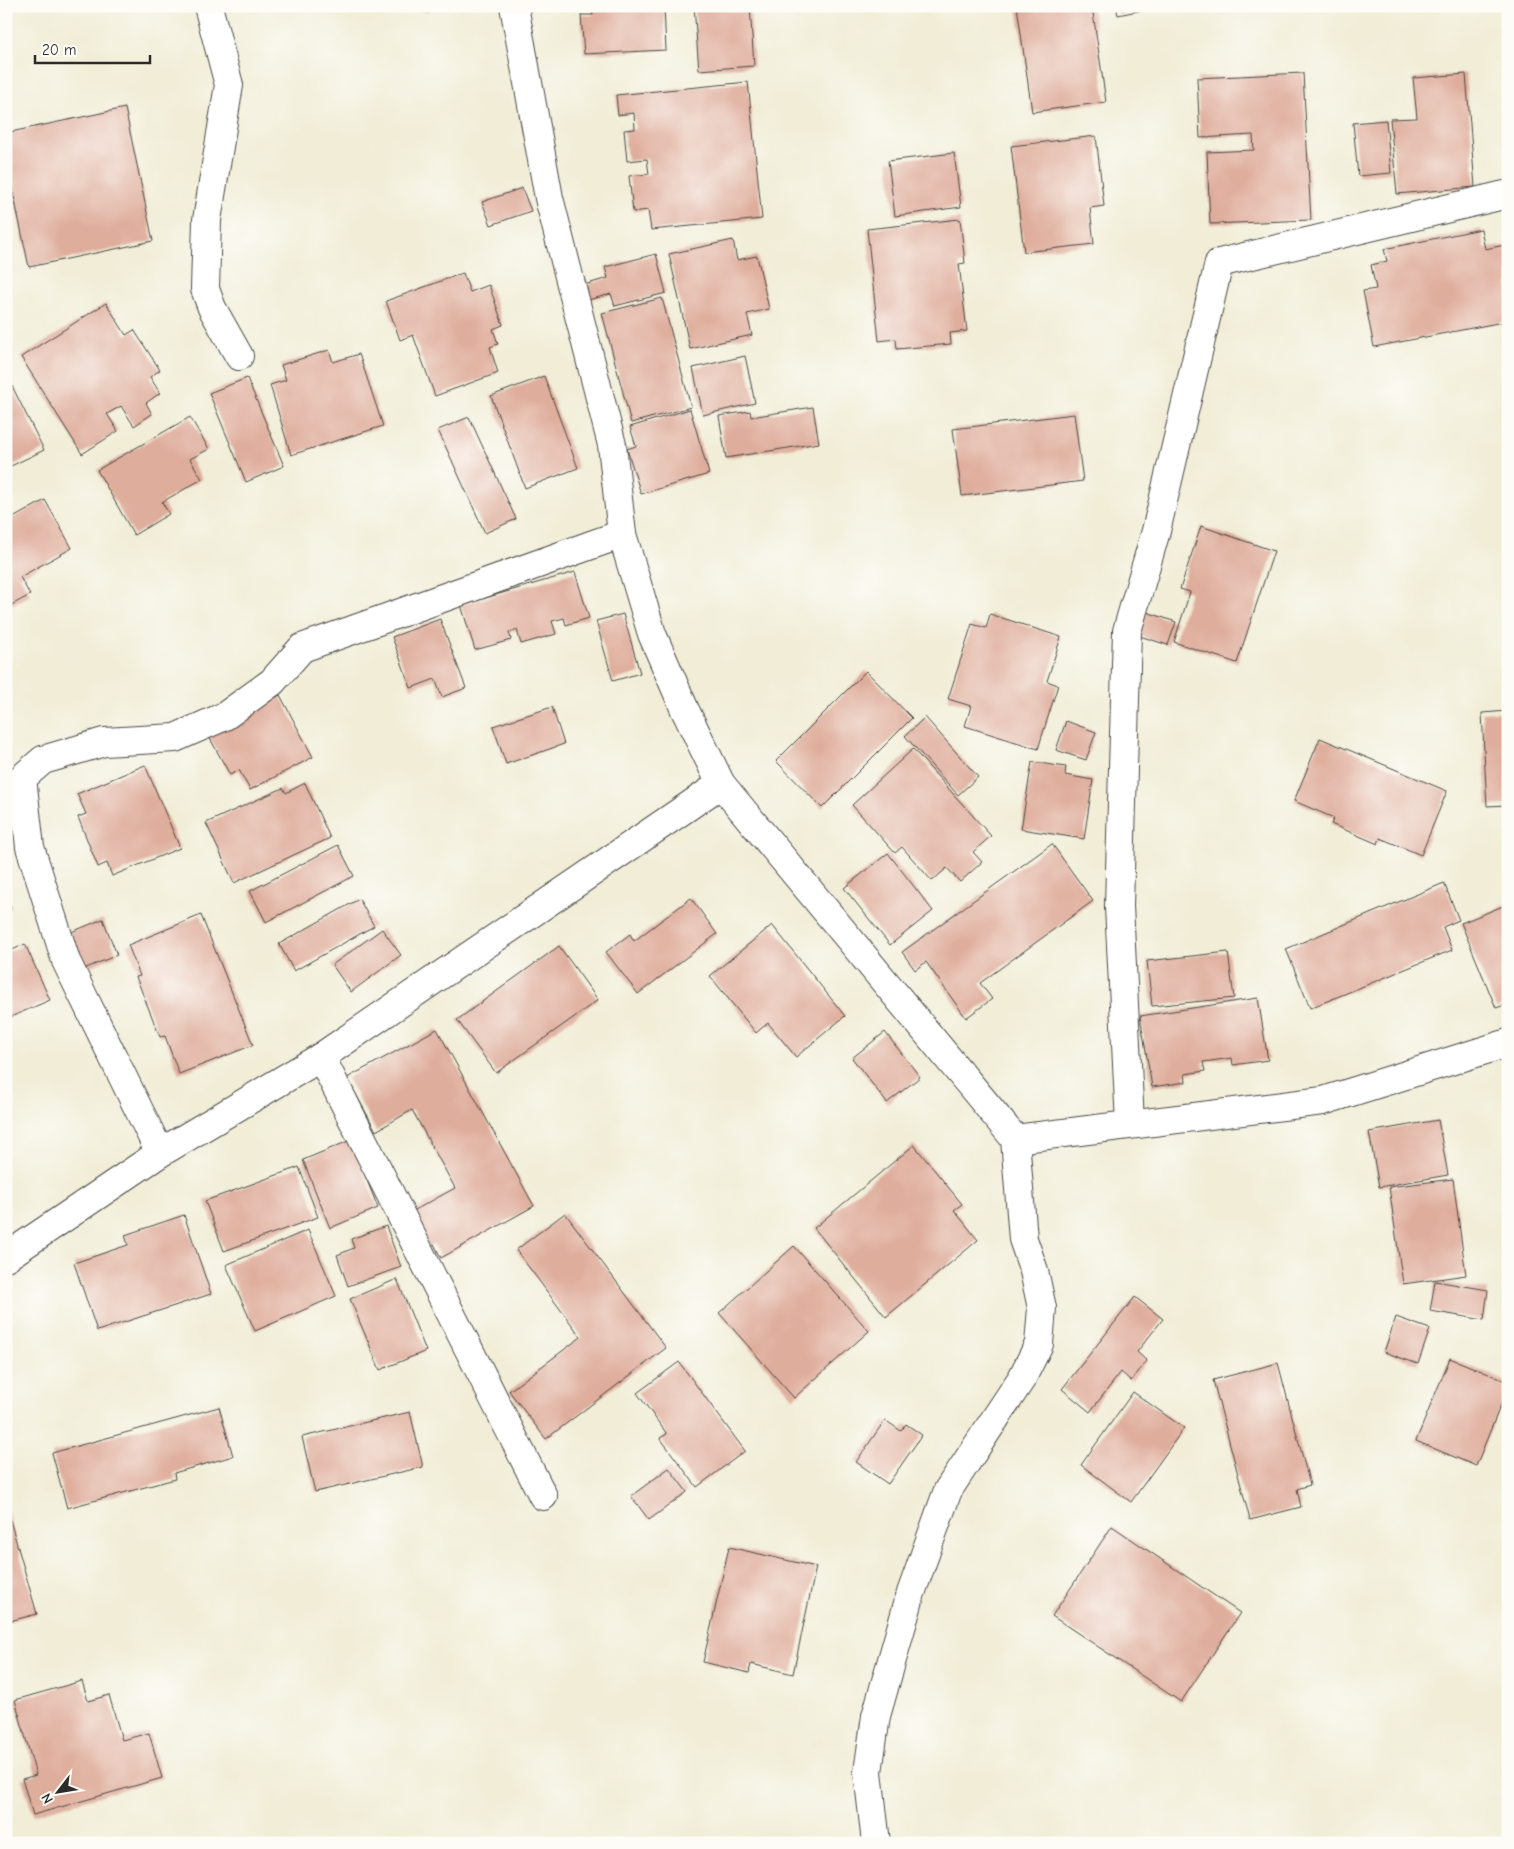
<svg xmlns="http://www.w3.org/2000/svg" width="1514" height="1849" viewBox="0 0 1514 1849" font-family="'Comic Neue',sans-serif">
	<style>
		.building { fill: #dfad9c }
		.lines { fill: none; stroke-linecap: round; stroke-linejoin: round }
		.minor-casing { stroke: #494845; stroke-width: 30 }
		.minor { stroke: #fff; stroke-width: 28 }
	</style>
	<rect width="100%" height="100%" fill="#fdfcf7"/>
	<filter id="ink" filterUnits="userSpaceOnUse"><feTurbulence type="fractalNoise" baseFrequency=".02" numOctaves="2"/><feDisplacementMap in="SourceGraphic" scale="10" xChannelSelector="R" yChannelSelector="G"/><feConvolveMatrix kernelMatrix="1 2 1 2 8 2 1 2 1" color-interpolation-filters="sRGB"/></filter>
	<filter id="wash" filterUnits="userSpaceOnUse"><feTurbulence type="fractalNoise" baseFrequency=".0096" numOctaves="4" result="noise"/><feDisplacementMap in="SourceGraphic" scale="20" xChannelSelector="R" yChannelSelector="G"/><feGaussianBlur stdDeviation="1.12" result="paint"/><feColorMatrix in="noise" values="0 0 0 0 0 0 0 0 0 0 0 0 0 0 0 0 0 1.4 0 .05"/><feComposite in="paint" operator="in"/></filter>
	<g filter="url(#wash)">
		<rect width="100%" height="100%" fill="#f1edd7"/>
		<g id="blocks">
			<g class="building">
				<polygon points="401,6 429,6 428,12"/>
				<polygon points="592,6 664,6 666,50 584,54 581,15 593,15"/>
				<polygon points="694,6 750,6 754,66 699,70"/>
				<polygon points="1017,6 1092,6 1106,102 1032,112"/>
				<polygon points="1116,6 1157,6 1157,7 1118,15"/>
				<polygon points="1303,73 1311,220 1210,224 1207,152 1254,150 1253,135 1200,138 1197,78"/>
				<polygon points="1466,74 1475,187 1397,194 1390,119 1417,118 1413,78"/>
				<polygon points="748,82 762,219 651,230 648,210 633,212 629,176 649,174 647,159 627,161 624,130 635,129 634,113 618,115 616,95"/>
				<polygon points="125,108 153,241 29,267 6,159 6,133"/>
				<polygon points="1386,120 1391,173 1358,176 1353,123"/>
				<polygon points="1096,136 1104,206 1090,208 1094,244 1024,252 1011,146"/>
				<polygon points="954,153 961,207 895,216 888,161"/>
				<polygon points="522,188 531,211 491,225 482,202"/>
				<polygon points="960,219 965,263 959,264 967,331 950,333 951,344 897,349 896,339 879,341 867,229"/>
				<polygon points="1481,229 1485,249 1505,245 1508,259 1508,321 1374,347 1363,291 1376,289 1371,265 1387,261 1384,249"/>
				<polygon points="733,240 737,260 757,256 769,309 747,314 752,335 690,349 669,254"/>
				<polygon points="656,254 666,293 615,306 611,294 588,300 584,285 608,278 605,267"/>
				<polygon points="463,273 470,292 489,285 503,325 493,329 498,344 490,347 498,373 435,396 413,335 400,340 386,301"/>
				<polygon points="662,298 691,407 631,423 602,313"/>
				<polygon points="106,303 126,335 134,330 160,370 150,377 160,393 146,403 152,414 134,426 121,406 107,414 118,431 82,454 21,357"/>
				<polygon points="329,350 333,362 359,354 383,426 291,455 270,385 286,380 281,365"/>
				<polygon points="745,356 755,403 703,415 693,368"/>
				<polygon points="6,374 44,450 9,467 6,461"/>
				<polygon points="544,376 578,468 525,488 491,396"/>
				<polygon points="247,378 284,466 246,482 209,393"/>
				<polygon points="813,407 819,443 726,458 719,416 750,411 751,417"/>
				<polygon points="690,409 709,474 641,494 627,449 636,446 630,427"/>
				<polygon points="1074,414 1083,481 962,496 953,429"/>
				<polygon points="190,417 209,449 190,459 202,479 162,502 169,514 134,535 97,470"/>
				<polygon points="469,417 516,519 485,533 438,430"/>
				<polygon points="45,500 72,548 20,577 30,595 6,608 6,522"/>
				<polygon points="1201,526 1274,551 1237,663 1174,642 1190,592 1180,589"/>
				<polygon points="575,572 589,618 566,625 564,618 552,621 556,634 521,644 517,630 509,632 511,640 475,650 461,605"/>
				<polygon points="1141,610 1176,622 1168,645 1133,634"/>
				<polygon points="623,614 640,673 613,681 596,621"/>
				<polygon points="990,614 1061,637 1047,681 1058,685 1038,749 965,726 971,706 948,699 972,624 986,628"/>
				<polygon points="440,619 466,688 442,697 435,679 411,688 392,637"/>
				<polygon points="866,671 912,718 822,808 776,761"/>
				<polygon points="280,695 313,757 250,790 239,770 230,775 207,733"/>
				<polygon points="552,707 564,744 506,764 493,726"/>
				<polygon points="1508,711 1508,805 1487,806 1482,713"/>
				<polygon points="925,717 978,777 958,795 905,736"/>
				<polygon points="1066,721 1096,732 1086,760 1056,750"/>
				<polygon points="1320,738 1447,791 1421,855 1380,838 1378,844 1331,824 1334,818 1294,801"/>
				<polygon points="913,749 991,836 973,852 982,862 960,882 947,868 932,881 902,847 895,853 852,805"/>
				<polygon points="1032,762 1066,767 1065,775 1093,780 1084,839 1021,829"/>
				<polygon points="145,765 180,848 112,876 107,863 98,867 78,817 86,814 77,794"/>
				<polygon points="305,783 330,838 234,883 206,823 283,788 286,793"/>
				<polygon points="1052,844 1093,901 980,983 992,999 966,1018 926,962 915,970 902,952"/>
				<polygon points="338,845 354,876 266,922 250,891"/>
				<polygon points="888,853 933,911 890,945 844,888"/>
				<polygon points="1444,883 1459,920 1443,927 1452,950 1310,1008 1286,949"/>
				<polygon points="7,894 11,909 6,910 6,895"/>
				<polygon points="691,898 717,934 638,994 606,952 630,934 634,941"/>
				<polygon points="359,899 374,926 294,971 279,944"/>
				<polygon points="1508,904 1508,1004 1496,1008 1461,923"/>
				<polygon points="201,915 253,1045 179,1074 165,1036 160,1037 136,977 140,976 128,945"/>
				<polygon points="103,919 117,955 84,969 69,933"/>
				<polygon points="772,925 845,1016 796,1057 768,1023 756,1033 710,976"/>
				<polygon points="382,929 401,955 351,992 332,965"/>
				<polygon points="25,944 50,1000 6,1019 6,953"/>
				<polygon points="559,946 598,1000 496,1073 457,1020"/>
				<polygon points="1228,952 1234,998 1152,1006 1147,961"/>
				<polygon points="1258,998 1268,1060 1233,1065 1232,1058 1203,1062 1205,1071 1185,1074 1186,1082 1152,1087 1140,1016"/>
				<polygon points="437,1029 534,1206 441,1258 434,1244 425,1249 406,1215 455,1188 412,1110 376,1131 347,1078"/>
				<polygon points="885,1032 920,1077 887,1103 852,1058"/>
				<polygon points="1438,1120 1448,1175 1379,1187 1369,1132"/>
				<polygon points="351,1140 378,1208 330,1228 303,1160"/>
				<polygon points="914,1145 962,1204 954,1210 978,1240 886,1317 814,1228"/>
				<polygon points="299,1167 318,1217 224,1251 205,1201"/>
				<polygon points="1453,1179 1466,1275 1403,1284 1389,1187"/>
				<polygon points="565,1213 666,1348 546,1439 509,1391 581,1337 516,1250"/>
				<polygon points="184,1215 211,1294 97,1331 74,1263 128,1245 125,1235"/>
				<polygon points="386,1226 401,1267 348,1286 337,1255 354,1248 351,1239"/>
				<polygon points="308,1230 336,1296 255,1331 226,1265"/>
				<polygon points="794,1246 869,1331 794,1398 719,1313"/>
				<polygon points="397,1279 426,1351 380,1370 350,1299"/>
				<polygon points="1435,1281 1488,1290 1484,1320 1430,1311"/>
				<polygon points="1135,1297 1163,1319 1137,1352 1147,1361 1131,1381 1121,1372 1090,1412 1062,1389"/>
				<polygon points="1396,1317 1430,1329 1418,1364 1384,1352"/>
				<polygon points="1450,1358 1508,1382 1508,1387 1476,1466 1416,1441"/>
				<polygon points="679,1362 745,1451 697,1487 660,1438 667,1434 637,1393"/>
				<polygon points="1278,1363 1310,1485 1297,1489 1301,1507 1250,1520 1213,1380"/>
				<polygon points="1133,1392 1184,1428 1131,1502 1081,1465"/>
				<polygon points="219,1407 233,1456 174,1473 175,1479 67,1508 52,1453"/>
				<polygon points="410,1412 423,1467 315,1492 302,1437"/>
				<polygon points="885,1420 901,1431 906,1424 922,1435 888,1484 856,1462"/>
				<polygon points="669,1468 687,1492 649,1520 631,1496"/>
				<polygon points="6,1506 37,1614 6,1622"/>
				<polygon points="1112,1526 1240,1613 1181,1702 1052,1616"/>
				<polygon points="729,1547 816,1567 793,1674 751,1664 749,1673 703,1662"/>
				<polygon points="82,1681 88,1701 109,1695 122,1740 149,1733 162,1778 33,1815 22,1779 36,1775 15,1700"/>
			</g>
		</g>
	</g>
	<g filter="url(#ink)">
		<use href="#blocks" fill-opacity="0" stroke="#494845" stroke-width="1"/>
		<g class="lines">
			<defs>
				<g id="minor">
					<polyline points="208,6 229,85 207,220 205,289 212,308 239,356"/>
					<polyline points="514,6 549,198 612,445 622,534 652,634 685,710 721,784 1015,1139 1023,1239 1034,1271 1042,1308 1039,1344 1022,1378 948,1490 911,1593 876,1716 868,1772 876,1843"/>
					<polyline points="321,1057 543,1496"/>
					<polyline points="1130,1123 1119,906 1127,631 1156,531 1219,263 1504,195"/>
					<polyline points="1015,1139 1323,1101 1508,1043"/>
					<polyline points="160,1153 66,961 30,847 22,778 43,760 104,742 175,738 225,716 272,682 302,648 622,534"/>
					<polyline points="6,1257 160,1153 321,1057 721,784"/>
				</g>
			</defs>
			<use href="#minor" class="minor-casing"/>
			<use href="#minor" class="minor"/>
		</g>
	</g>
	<rect width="1514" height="1849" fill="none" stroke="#fdfcf7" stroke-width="25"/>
	<g transform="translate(58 1792) rotate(239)" stroke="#fdfcf7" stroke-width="4" paint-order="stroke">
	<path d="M0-4L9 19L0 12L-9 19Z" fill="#2b2b2b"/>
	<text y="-8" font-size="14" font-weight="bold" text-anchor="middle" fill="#2b2b2b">N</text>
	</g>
	<path d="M35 55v8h115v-8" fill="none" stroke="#2b2b2b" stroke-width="2.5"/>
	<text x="42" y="55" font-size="15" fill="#2b2b2b" stroke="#fdfcf7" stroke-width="4" paint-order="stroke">20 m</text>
</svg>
